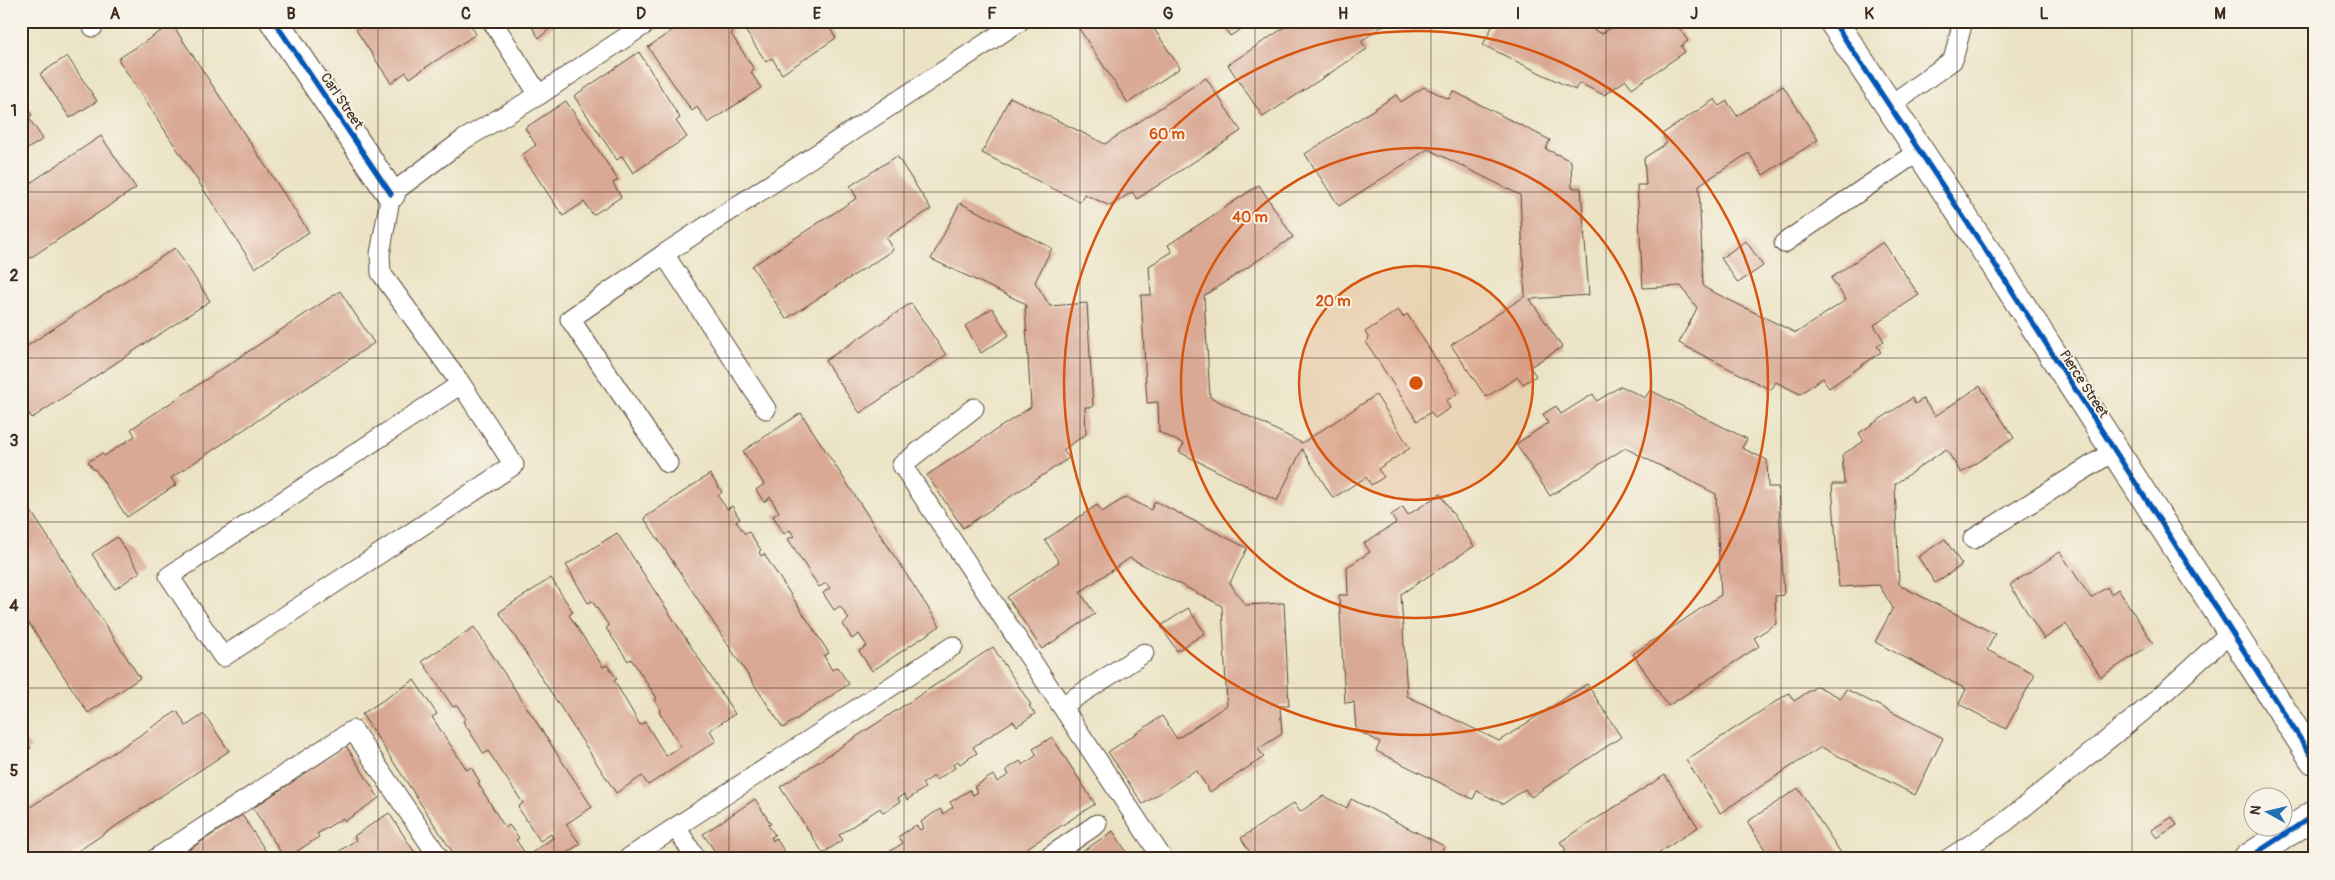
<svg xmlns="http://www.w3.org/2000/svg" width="2335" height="880" viewBox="0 0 2335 880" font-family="Pangolin,sans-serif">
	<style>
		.building { fill: #d9a994 }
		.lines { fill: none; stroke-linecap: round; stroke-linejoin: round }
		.lane-casing { stroke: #554637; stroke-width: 21 }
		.street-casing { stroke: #554637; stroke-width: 30 }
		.secondary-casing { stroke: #554637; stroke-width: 30 }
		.lane { stroke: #fff; stroke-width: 19 }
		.street { stroke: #fff; stroke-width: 28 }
		.secondary { stroke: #fff; stroke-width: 28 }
		.cycleway-casing { stroke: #f7f3e8; stroke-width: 8 }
		.cycleway { stroke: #0057b8; stroke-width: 5 }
		.grid { fill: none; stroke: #3b2a1e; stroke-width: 1; stroke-opacity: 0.55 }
		.ring { fill: none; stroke: #d7540e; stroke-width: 2.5 }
		.labels { text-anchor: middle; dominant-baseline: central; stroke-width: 4; stroke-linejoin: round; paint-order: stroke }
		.street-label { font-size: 14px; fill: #3b2a1e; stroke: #f7f3e8 }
		.centre { fill: #d7540e; stroke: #f7f3e8; stroke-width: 2.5 }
		.ring-label { font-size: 15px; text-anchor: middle; font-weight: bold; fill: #d7540e; stroke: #f7f3e8; stroke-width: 4; stroke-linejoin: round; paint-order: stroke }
		.neatline { fill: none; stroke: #3b2a1e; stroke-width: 2 }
		.grid-label { font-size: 16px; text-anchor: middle; font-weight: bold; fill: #3b2a1e }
	</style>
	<rect width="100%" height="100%" fill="#f7f3e8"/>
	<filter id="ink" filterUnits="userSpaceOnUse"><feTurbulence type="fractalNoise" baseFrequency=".02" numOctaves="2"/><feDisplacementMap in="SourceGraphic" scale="10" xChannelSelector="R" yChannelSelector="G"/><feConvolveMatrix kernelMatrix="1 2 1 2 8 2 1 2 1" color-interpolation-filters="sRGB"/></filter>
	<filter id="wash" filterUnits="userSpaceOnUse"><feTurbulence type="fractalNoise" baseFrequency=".0096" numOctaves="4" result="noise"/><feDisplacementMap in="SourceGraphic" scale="20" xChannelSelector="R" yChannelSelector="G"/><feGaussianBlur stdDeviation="1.12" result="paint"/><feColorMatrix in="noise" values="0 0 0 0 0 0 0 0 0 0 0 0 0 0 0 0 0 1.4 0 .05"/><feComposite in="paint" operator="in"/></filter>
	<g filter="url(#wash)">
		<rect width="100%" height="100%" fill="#ebe3c4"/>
		<g id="blocks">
			<g class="building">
				<polygon points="369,21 468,21 476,34 410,78 406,72 391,83 356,30"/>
				<polygon points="528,21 559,21 539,38"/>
				<polygon points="686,21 726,21 733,32 731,34 754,69 751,72 761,88 708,123 697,107 692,111 648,47"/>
				<polygon points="739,21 825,21 836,38 782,74 772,58 766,62"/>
				<polygon points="1074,21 1149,21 1180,68 1128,103"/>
				<polygon points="1220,21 1254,21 1230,36"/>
				<polygon points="1294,21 1384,21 1384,25 1361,41 1367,49 1263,117 1228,65"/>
				<polygon points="1495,21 1576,21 1602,34 1621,21 1683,21 1677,25 1688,41 1681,46 1685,52 1632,88 1626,80 1604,95 1579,83 1575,90 1483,45"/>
				<polygon points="172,24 309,232 255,268 118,59"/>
				<polygon points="639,52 680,118 676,121 687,137 633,173 622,156 617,160 574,96"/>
				<polygon points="67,56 97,101 70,118 40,74"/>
				<polygon points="1206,78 1241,131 1137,199 1132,192 1110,206 1084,194 1080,202 982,153 1010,97 1105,144"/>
				<polygon points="1783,86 1818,140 1763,175 1749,153 1699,185 1703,285 1707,289 1796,333 1846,300 1831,278 1883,242 1919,295 1874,325 1884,341 1877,346 1881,352 1829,388 1823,378 1800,394 1776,382 1771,390 1679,343 1697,308 1681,286 1643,288 1637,185 1646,185 1644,158 1667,143 1662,134 1715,99 1719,106 1727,101 1737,116"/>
				<polygon points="1424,87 1449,99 1453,91 1550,140 1546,149 1571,161 1572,188 1581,188 1589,295 1530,299 1562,347 1530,367 1536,376 1523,384 1518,377 1486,397 1451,345 1525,296 1520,195 1428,149 1339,206 1305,154 1396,95 1401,102"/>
				<polygon points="21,98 32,115 29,118 43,139 21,153"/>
				<polygon points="566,101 618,180 613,183 621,197 593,215 584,202 563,216 522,155 536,145 525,128"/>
				<polygon points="101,136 136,188 21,264 21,189"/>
				<polygon points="897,156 931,209 886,238 893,250 786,319 752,266 857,198 850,186"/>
				<polygon points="1259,185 1293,237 1204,296 1210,397 1302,443 1376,395 1410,448 1378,469 1384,477 1371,485 1366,477 1333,498 1302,449 1277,501 1179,452 1184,444 1159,432 1158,402 1147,403 1141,295 1151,295 1149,266 1172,252 1168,245"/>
				<polygon points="960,203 1052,248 1035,282 1050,306 1087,303 1093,407 1085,407 1086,434 1063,450 1069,458 963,528 927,475 1031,407 1025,308 1027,308 1024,303 931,259"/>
				<polygon points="1746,241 1763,266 1738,283 1721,258"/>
				<polygon points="175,248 210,301 32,418 21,403 21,350"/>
				<polygon points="340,291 374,343 171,478 176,485 127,517 95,469 94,470 88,462 102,453 104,456 135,436 131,429"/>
				<polygon points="911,303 946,355 860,413 825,361"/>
				<polygon points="992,308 1009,335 981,353 965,326"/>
				<polygon points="1398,310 1403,317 1407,314 1458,393 1446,401 1450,408 1435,418 1431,412 1417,421 1366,342 1369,339 1365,332"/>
				<polygon points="1621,386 1645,398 1650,390 1747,439 1742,448 1767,460 1768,487 1778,487 1784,595 1775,596 1776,624 1754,638 1759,646 1668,706 1633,654 1721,595 1716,494 1625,448 1550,496 1516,444 1548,423 1543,414 1556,406 1561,414 1593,394 1597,401"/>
				<polygon points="1980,386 2014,438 1961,473 1946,449 1895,484 1899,584 1903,588 1903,587 1995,634 1987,650 2035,674 2006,729 1959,704 1966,689 1875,642 1893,608 1879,585 1839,587 1832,484 1844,484 1842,455 1864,441 1859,433 1912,398 1915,404 1923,399 1935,416"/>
				<polygon points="801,413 940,626 872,671 859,651 867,646 859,634 852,639 843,624 849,619 840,606 834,610 823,593 830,588 826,583 819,587 788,539 794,536 790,530 784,534 773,516 779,512 770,497 764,502 756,490 764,484 743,451"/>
				<polygon points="710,474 722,492 718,496 727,509 732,506 740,519 736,521 745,534 749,532 761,550 759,552 761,556 764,554 829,653 824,656 832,670 837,667 849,684 783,728 644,518"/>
				<polygon points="1440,494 1474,546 1401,594 1407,696 1499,741 1587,684 1621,737 1531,797 1525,789 1503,804 1477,791 1473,799 1376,751 1380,742 1356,730 1354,702 1345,703 1339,595 1348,595 1347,567 1370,552 1364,543 1396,523 1391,515 1403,507 1408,515"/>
				<polygon points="21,496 140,678 88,713 21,611"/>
				<polygon points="1126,497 1151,510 1155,501 1247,548 1230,583 1245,605 1284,603 1289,706 1280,706 1282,734 1258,749 1264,757 1210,792 1196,770 1143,804 1108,752 1162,716 1177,739 1227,705 1222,606 1130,558 1080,592 1095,614 1042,649 1007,597 1059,562 1045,540 1097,505 1102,512"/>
				<polygon points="617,533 735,714 710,730 716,741 648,785 642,776 616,793 499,612 551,578 573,612 569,615 603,667 607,665 617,679 614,680 640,725 645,722 666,756 681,746 659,712 661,710 654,700 657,698 631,659 628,661 606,628 609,626 592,601 588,603 566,565"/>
				<polygon points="117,537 140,572 115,589 92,554"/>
				<polygon points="1945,539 1962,565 1935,583 1918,557"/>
				<polygon points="2060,552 2091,598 2107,587 2111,594 2118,589 2153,643 2101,677 2066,624 2044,639 2010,585"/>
				<polygon points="1188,608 1205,633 1177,651 1161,626"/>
				<polygon points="474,627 592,807 566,824 580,844 557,859 457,859 362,714 414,680 437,714 432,717 467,770 471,767 480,782 478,783 505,828 509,825 519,838 516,840 527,856 553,838 551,834 540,841 518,807 523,803 488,751 484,754 463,721 466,719 457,705 453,707 422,661"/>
				<polygon points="993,647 1031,705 1029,706 1035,714 1017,726 1013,721 973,747 977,753 960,764 958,761 953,764 955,768 936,780 934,776 922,784 925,788 907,800 904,794 898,798 900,802 883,813 880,808 839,835 843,840 823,853 780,787"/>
				<polygon points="1817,686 1841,698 1846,689 1943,738 1915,795 1821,747 1720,813 1686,760 1789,693 1794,701"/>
				<polygon points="177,711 186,726 204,714 229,751 66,859 21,859 21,813"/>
				<polygon points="21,734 31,748 21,754"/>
				<polygon points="1052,737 1095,804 1010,859 878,859 903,843 898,837 916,825 920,830 924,828 921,822 940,809 943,814 953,807 950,802 970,790 973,795 978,792 974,787 993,775 997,782 1009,775 1006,770 1020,761 1023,765 1037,755 1033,749"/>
				<polygon points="346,746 379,798 345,821 343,818 317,834 319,837 285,859 253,808"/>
				<polygon points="1665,775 1698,827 1650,859 1552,859 1566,850 1560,842"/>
				<polygon points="1798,788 1845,859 1771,859 1747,822"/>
				<polygon points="1323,796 1347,808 1351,799 1444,846 1438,859 1254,859 1241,838 1294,803 1300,812"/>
				<polygon points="755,799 771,824 768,825 775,835 771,837 773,841 776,838 789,859 720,859 703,834"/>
				<polygon points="389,813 419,859 320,859 330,852 332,856 356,840 354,836"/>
				<polygon points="242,815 271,859 175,859"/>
				<polygon points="2172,817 2177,825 2157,838 2151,830"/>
				<polygon points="1113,831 1131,859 1071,859"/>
			</g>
		</g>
	</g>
	<g filter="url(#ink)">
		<use href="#blocks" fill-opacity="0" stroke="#554637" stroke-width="1"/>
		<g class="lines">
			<defs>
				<g id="lane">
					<polyline points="89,21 93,27"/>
					<polyline points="492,21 539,95"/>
					<polyline points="1889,106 1953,60 1963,21"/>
					<polyline points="1784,243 1919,151"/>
					<polyline points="664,254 766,409"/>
					<polyline points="461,384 169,576 223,657 514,465 461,384 381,273 380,254 391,194 463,140 539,95 650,21"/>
					<polyline points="974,408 902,465 1163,859"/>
					<polyline points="668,463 570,319 664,254 1020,21"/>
					<polyline points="1973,539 2114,451"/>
					<polyline points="1062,706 1144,653"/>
					<polyline points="676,827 696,859"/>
					<polyline points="155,859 353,730 440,859"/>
					<polyline points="627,859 953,646"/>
					<polyline points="1046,859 1097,824"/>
					<polyline points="1948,859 2004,823 2147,708 2230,633"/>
				</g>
				<polyline id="street" points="274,21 391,194"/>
				<g id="secondary">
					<polyline points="1833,21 1994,263 2314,760"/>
					<polyline points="2247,859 2314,815"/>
				</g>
			</defs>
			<use href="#lane" class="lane-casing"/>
			<use href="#street" class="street-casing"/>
			<use href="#secondary" class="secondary-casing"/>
			<use href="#lane" class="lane"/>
			<use href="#street" class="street"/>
			<use href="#secondary" class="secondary"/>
			<defs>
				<g id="cycleway">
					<polyline points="274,21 391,194"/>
					<polyline points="1833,21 1994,263 2314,760"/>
					<polyline points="2247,859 2314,815"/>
				</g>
			</defs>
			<use href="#cycleway" class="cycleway-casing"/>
			<use href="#cycleway" class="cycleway"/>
		</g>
	</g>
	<path class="grid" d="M203 21V859M378 21V859M554 21V859M729 21V859M904 21V859M1080 21V859M1255 21V859M1431 21V859M1606 21V859M1781 21V859M1957 21V859M2132 21V859M21 192H2314M21 358H2314M21 522H2314M21 688H2314"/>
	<circle cx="1416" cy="383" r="117" fill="#d7540e" fill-opacity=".12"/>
	<g class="ring">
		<circle cx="1416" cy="383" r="117"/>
		<circle cx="1416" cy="383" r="235"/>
		<circle cx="1416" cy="383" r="352"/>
	</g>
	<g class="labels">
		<g class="street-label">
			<text transform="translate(342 101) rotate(56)">Carl Street</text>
			<text transform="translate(2084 384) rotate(57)">Pierce Street</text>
		</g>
	</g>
	<circle cx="1416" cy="383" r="8" class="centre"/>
	<g class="ring-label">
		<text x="1167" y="139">60 m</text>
		<text x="1250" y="222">40 m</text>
		<text x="1333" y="306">20 m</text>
	</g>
	<rect width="2335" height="880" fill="none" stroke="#f7f3e8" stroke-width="55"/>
	<g transform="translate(2268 812) rotate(278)"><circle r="24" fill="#f7f3e8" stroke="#aca397"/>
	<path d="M0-4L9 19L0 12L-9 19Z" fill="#1f6fb2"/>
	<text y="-8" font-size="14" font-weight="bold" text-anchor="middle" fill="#3b2a1e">N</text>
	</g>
	<rect x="28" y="28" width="2280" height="824" class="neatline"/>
	<g class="grid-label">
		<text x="115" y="19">A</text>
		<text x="291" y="19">B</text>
		<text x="466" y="19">C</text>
		<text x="641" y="19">D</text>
		<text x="817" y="19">E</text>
		<text x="992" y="19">F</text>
		<text x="1168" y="19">G</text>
		<text x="1343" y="19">H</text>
		<text x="1518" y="19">I</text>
		<text x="1694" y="19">J</text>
		<text x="1869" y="19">K</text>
		<text x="2044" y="19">L</text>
		<text x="2220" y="19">M</text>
		<text x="14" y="116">1</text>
		<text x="14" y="281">2</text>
		<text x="14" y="446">3</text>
		<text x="14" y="611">4</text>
		<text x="14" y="776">5</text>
	</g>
</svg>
